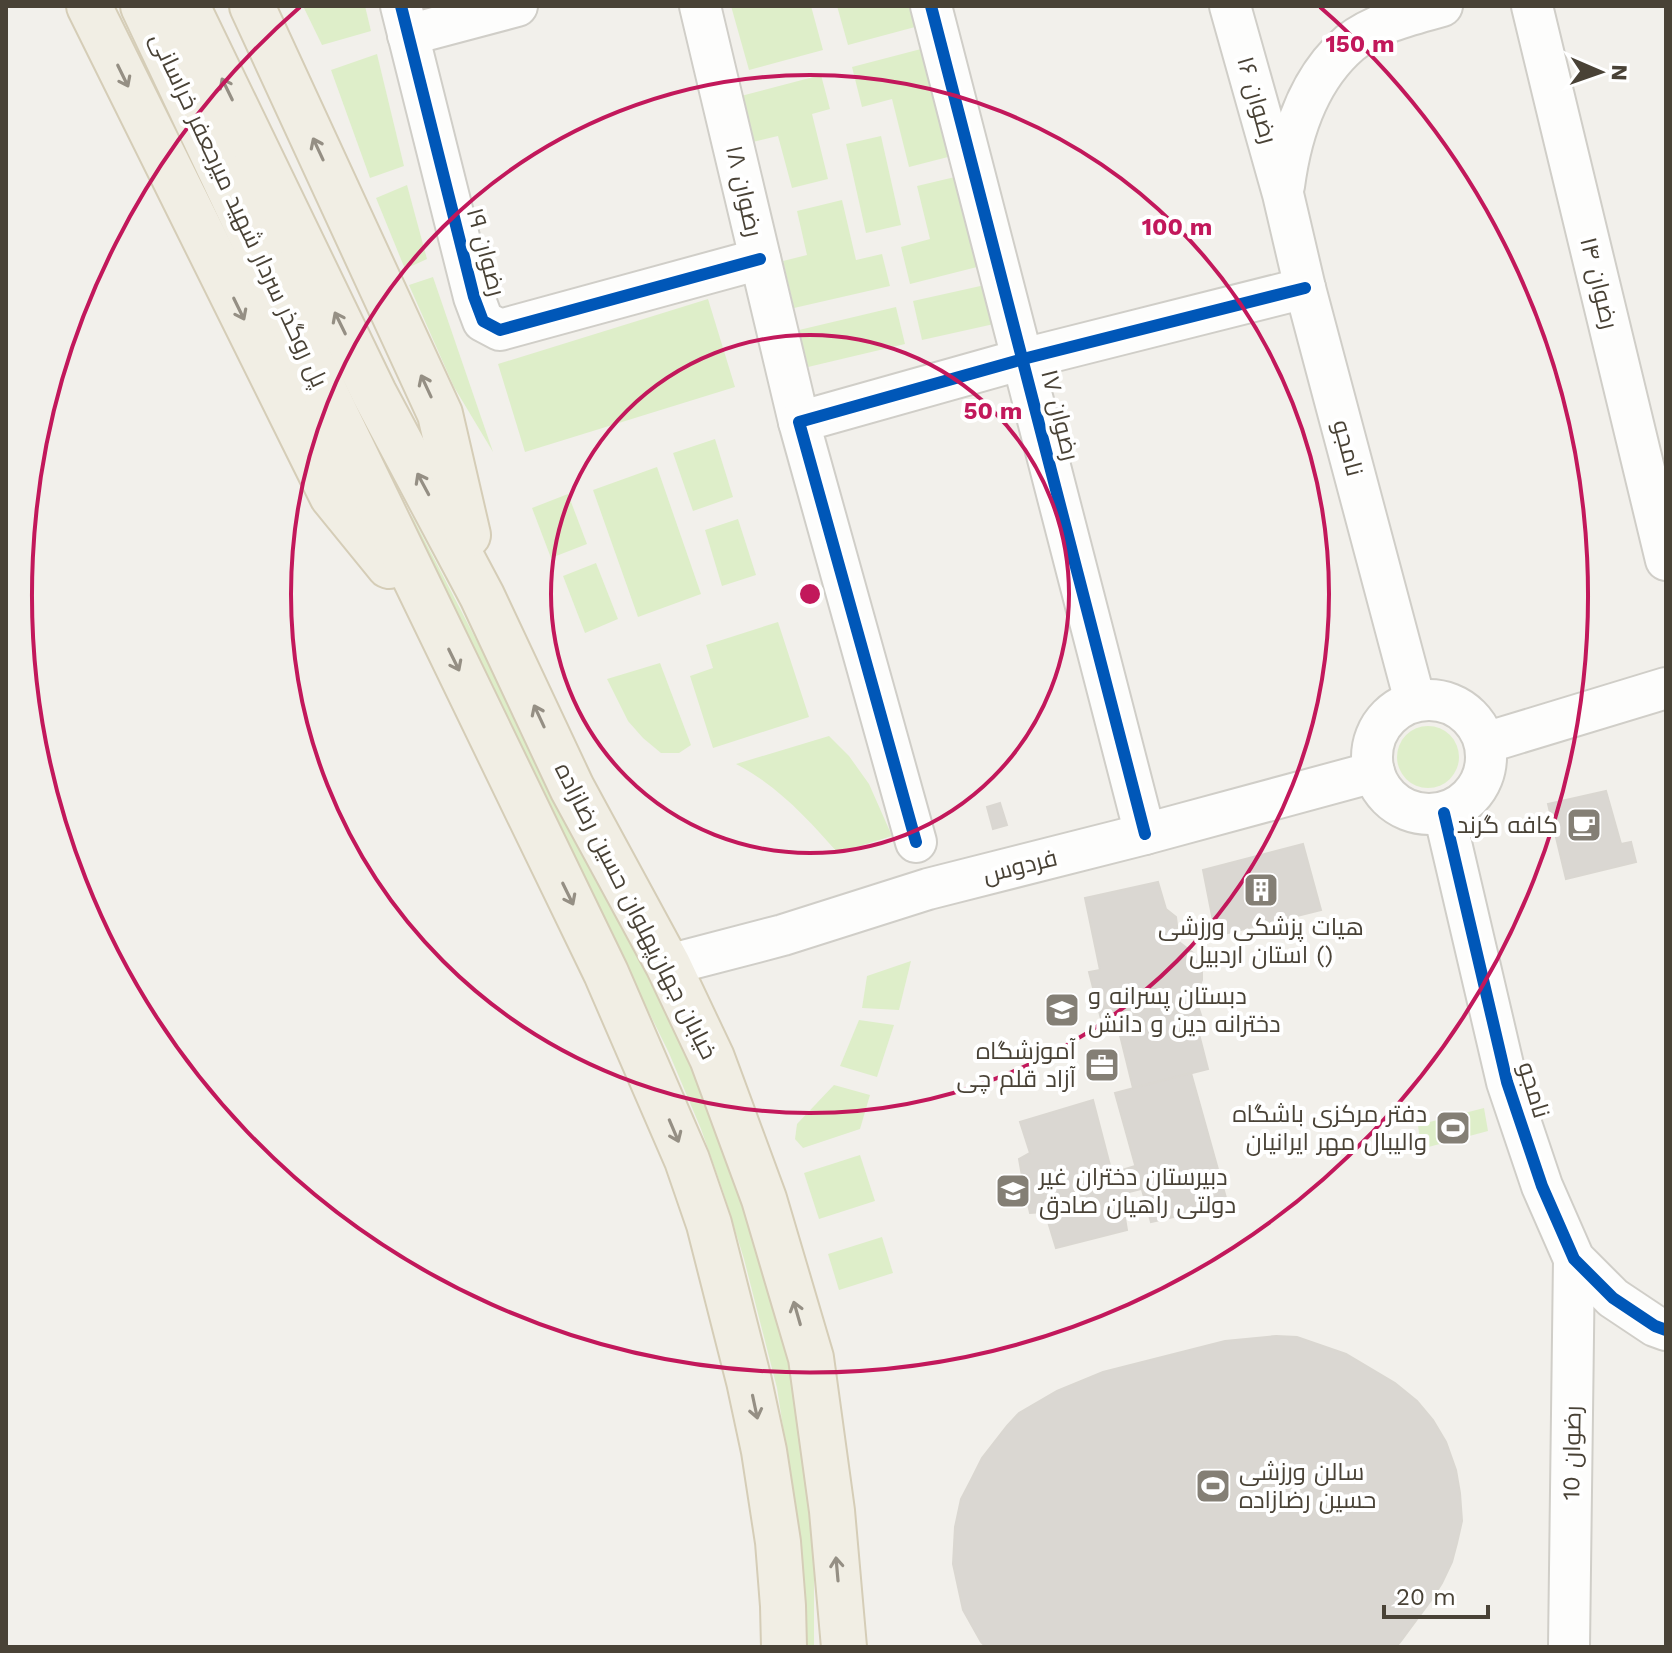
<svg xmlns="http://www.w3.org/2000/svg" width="1672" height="1653" viewBox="0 0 1672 1653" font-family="'Work Sans',Cairo,sans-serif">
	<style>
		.green { fill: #deeec9 }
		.building { fill: #dad7d2; stroke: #dad7d1; stroke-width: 2 }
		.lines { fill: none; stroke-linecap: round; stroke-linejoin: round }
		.minor-casing { stroke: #d0cec8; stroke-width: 44 }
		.major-casing { stroke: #d5cdb7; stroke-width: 48 }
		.minor { stroke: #fdfdfc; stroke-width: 40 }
		.major { stroke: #f1eee4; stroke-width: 44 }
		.cycleway-casing { stroke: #fff; stroke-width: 17 }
		.cycleway { stroke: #0057b8; stroke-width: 12 }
		.oneway { stroke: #958f84 }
		.ring { fill: none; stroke: #c2185b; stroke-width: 4 }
		.labels { text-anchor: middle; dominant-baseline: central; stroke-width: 8; stroke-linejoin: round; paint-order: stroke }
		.street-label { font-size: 24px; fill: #494236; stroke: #fff }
		.poi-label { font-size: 24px; fill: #494236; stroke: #fff; text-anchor: end }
		.centre { fill: #c2185b; stroke: #fff; stroke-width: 4 }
		.ring-label { font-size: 24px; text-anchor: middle; font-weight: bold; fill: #c2185b; stroke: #fff; stroke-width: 8; stroke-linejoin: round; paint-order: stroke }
	</style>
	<rect width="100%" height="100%" fill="#f2f0eb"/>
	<g class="green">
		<polygon points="303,6 365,6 371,31 322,45"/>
		<polygon points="731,6 811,6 823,50 749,70"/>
		<polygon points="837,6 909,6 915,27 848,45"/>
		<polygon points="921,49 948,157 909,167 892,99 862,107 852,67"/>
		<polygon points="377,54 404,166 370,178 331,70"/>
		<polygon points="821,75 830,109 812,114 828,179 792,188 778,136 753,142 741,96"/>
		<polygon points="881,136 901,225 866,233 846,144"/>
		<polygon points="955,177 977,267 910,284 901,247 930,239 917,186"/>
		<polygon points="407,185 427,259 405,269 376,198"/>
		<polygon points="842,200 856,260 882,254 890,286 794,308 783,261 807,255 797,211"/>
		<polygon points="433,277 493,452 454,387 409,285"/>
		<polygon points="985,285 994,324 922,340 913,301"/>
		<polygon points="708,299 735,387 525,452 498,364"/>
		<polygon points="896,307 905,344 808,367 799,330"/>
		<polygon points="715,439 733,497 693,511 673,453"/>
		<polygon points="657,467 701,594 638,617 593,490"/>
		<polygon points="568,494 587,544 551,558 532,508"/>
		<polygon points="402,509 408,511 413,518 695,1062 781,1319 794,1383 811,1491 814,1561 814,1647 797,1647 796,1536 789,1466 777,1388 744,1259 723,1191 701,1129 669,1053"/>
		<polygon points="738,519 756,575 722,586 705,530"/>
		<polygon points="596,563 618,619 585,633 563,576"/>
		<polygon points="778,622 809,717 713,748 690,676 713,668 706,645"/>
		<polygon points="660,663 691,745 679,753 661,753 643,738 628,721 607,679"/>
		<circle cx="1428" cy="757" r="31"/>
		<path d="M829 736 849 756 869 784 892 836 838 853C807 818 778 786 736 764Z"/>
		<polygon points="911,961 899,1010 862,1008 867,976"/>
		<polygon points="859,1020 894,1025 877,1077 840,1066"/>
		<polygon points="834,1085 870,1095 860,1129 803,1148 795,1139 797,1124"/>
		<polygon points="1484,1108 1488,1131 1421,1149 1418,1125"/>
		<polygon points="860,1155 875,1201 819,1219 804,1173"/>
		<polygon points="882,1237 893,1273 839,1290 828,1254"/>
	</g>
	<g class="building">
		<polygon points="1606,791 1621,844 1631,842 1636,862 1566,879 1548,804"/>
		<polygon points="1000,803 1007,825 993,829 987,807"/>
		<polygon points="1303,844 1321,910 1216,936 1203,870"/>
		<polygon points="1158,882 1166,909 1176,917 1179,942 1197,956 1202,966 1202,980 1195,997 1204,1024 1199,1034 1208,1069 1133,1088 1115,1015 1101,1019 1089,972 1100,970 1085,898"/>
		<polygon points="1191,1073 1228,1205 1151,1222 1115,1093"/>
		<polygon points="1093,1100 1112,1173 1135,1166 1141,1189 1121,1194 1127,1230 1056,1248 1045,1212 1030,1213 1026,1195 1012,1193 1014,1201 1007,1202 1002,1183 1009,1181 1011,1187 1022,1176 1019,1159 1030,1153 1020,1122"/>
		<polygon points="1276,1336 1297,1337 1346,1354 1395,1383 1417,1401 1433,1420 1446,1442 1456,1470 1460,1493 1462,1521 1457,1543 1452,1562 1442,1583 1432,1599 1401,1641 1396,1647 986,1647 981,1642 963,1610 953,1564 955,1527 961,1499 971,1480 982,1458 1007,1426 1019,1413 1057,1391 1103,1372 1225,1341"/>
	</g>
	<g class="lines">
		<defs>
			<g id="minor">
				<polyline points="401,6 474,297 483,321 500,330 760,259"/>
				<polyline points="700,6 799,422"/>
				<polyline points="931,6 1145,834"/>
				<polyline points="1230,6 1283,194 1305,288 1415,701"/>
				<polyline points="1532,6 1666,560"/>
				<polyline points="408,35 517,6"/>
				<path d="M1284 186C1291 133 1308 79 1350 43 1373 24 1413 14 1442 6"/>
				<circle cx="1429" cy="757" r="57"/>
				<polyline points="1485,743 1666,688"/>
				<polyline points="1444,813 1507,1082 1542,1186 1574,1259 1613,1298 1655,1326 1666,1330"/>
				<polyline points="916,842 799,422 1023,359 1305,288"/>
				<polyline points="668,965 783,935 928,889 1145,834 1374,772"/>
				<polyline points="1569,1647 1574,1259"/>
			</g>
			<g id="major">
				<polyline points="89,6 332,496 389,566"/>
				<polyline points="143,6 335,413 606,973 687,1160 709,1224 749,1381 764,1451 778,1542 783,1606 784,1647"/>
				<polyline points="187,6 374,393 482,596 572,788 668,965 712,1058 764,1199 811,1358 832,1511 844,1647"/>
				<polyline points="252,6 440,414 468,535"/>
			</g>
		</defs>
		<use href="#minor" class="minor-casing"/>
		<use href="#major" class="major-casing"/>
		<use href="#minor" class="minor"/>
		<use href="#major" class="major"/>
		<defs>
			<g id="cycleway">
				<polyline points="401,6 474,297 483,321 500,330 760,259"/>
				<polyline points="931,6 1145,834"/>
				<polyline points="1444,813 1507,1082 1542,1186 1574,1259 1613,1298 1655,1326 1666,1330"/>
				<polyline points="916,842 799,422 1023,359 1305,288"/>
			</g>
		</defs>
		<use href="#cycleway" class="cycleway-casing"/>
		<use href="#cycleway" class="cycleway"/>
	</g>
	<defs><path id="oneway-shaft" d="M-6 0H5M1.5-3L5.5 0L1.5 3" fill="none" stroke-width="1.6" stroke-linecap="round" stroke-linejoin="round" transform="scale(2)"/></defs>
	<g class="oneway">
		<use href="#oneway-shaft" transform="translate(123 76) rotate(64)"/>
		<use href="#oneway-shaft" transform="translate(227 89) rotate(-116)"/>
		<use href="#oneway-shaft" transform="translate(318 149) rotate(-115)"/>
		<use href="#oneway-shaft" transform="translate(239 309) rotate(64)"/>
		<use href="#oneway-shaft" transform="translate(340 323) rotate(-116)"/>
		<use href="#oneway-shaft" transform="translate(426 386) rotate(-115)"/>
		<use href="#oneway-shaft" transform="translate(423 484) rotate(-118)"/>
		<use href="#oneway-shaft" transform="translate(454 660) rotate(64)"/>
		<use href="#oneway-shaft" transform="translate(539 716) rotate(-115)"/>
		<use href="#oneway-shaft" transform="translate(568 894) rotate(64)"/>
		<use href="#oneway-shaft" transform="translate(674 1131) rotate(67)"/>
		<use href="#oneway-shaft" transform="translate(797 1313) rotate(-106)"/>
		<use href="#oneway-shaft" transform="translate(755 1407) rotate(78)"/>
		<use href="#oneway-shaft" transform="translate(837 1569) rotate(-95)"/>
	</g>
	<g class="ring">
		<circle cx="810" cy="594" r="259"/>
		<circle cx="810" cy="594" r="519"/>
		<path d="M1320 7A778 778 0 1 1 300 7"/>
	</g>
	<defs>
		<symbol id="cafe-square" viewBox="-11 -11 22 22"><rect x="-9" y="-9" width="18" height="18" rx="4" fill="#847f75" stroke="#fff"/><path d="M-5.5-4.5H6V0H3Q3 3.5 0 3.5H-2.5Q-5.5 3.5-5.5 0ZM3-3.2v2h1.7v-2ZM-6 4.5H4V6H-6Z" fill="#fff"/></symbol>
		<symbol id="building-square" viewBox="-11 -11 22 22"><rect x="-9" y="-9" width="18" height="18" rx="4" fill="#847f75" stroke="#fff"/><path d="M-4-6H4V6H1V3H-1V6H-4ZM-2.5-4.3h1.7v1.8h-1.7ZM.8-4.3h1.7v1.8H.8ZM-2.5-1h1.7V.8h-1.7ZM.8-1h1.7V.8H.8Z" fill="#fff"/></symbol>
		<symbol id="school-square" viewBox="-11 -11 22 22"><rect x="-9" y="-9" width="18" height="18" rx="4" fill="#847f75" stroke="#fff"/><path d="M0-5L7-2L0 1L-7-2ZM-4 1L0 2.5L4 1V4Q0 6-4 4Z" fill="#fff"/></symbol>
		<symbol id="office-square" viewBox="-11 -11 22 22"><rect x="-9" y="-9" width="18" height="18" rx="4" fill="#847f75" stroke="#fff"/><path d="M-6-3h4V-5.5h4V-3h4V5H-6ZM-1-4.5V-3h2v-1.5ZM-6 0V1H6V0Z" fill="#fff"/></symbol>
		<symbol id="stadium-square" viewBox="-11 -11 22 22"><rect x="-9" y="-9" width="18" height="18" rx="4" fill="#847f75" stroke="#fff"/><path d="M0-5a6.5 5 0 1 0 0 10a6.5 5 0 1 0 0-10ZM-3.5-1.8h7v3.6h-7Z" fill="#fff"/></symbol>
	</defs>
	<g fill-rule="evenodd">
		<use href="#cafe-square" x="1564" y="805" width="40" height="40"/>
		<use href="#building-square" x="1241" y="870" width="40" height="40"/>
		<use href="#school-square" x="1042" y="990" width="40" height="40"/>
		<use href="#office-square" x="1082" y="1045" width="40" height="40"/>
		<use href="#stadium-square" x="1433" y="1108" width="40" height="40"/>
		<use href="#school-square" x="993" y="1171" width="40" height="40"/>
		<use href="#stadium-square" x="1193" y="1466" width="40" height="40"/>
	</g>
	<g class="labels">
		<g class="street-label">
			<text transform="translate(1257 100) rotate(74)">رضوان ۱۶</text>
			<text transform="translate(744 191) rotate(77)">رضوان ۱۸</text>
			<text transform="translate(239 210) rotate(65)">پل روگذر سردار شهید میرجعفر خراسانی</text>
			<text transform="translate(486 252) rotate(75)">رضوان ۱۹</text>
			<text transform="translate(1599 283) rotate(76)">رضوان ۱۴</text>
			<text transform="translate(1060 415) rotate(76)">رضوان ۱۷</text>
			<text transform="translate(1348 448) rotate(75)">نامجو</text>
			<text transform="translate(1020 866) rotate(-14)">فردوس</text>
			<text transform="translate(636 911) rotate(63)">خیابان جهان‌پهلوان حسین رضا‌زاده</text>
			<text transform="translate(1534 1090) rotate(73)">نامجو</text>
			<text transform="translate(1572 1453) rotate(-89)">رضوان 10</text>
		</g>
		<g class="poi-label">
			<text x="1558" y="825">کافه گرند</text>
			<text x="1261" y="927" text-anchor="middle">هیات پزشکی ورزشی<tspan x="1261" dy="28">استان اردبیل ()</tspan></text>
			<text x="1088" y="996" text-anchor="start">دبستان پسرانه و<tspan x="1088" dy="28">دخترانه دین و دانش</tspan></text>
			<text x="1076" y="1051">آموزشگاه<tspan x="1076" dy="28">آزاد قلم چی</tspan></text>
			<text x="1427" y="1114">دفتر مرکزی باشگاه<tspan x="1427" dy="28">والیبال مهر ایرانیان</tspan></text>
			<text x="1039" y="1177" text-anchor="start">دبیرستان دختران غیر<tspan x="1039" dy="28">دولتی راهیان صادق</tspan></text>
			<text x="1239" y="1472" text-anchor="start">سالن ورزشی<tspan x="1239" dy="28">حسین رضا‌زاده</tspan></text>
		</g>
	</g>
	<circle cx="810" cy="594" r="12" class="centre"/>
	<g class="ring-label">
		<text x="1360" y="52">150 m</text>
		<text x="1177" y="235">100 m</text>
		<text x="993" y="419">50 m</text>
	</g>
	<rect width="1672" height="1653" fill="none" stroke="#494236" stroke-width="16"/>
	<g transform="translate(1600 72) rotate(92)" stroke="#ffffff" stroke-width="6" paint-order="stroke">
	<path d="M0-6L14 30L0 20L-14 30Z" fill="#494236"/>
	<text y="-12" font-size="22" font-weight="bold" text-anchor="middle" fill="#494236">N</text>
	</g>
	<path d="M1384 1605v12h104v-12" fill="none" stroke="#494236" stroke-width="4"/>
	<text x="1396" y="1605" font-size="24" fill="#494236" stroke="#ffffff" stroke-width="6" paint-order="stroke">20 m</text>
</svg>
